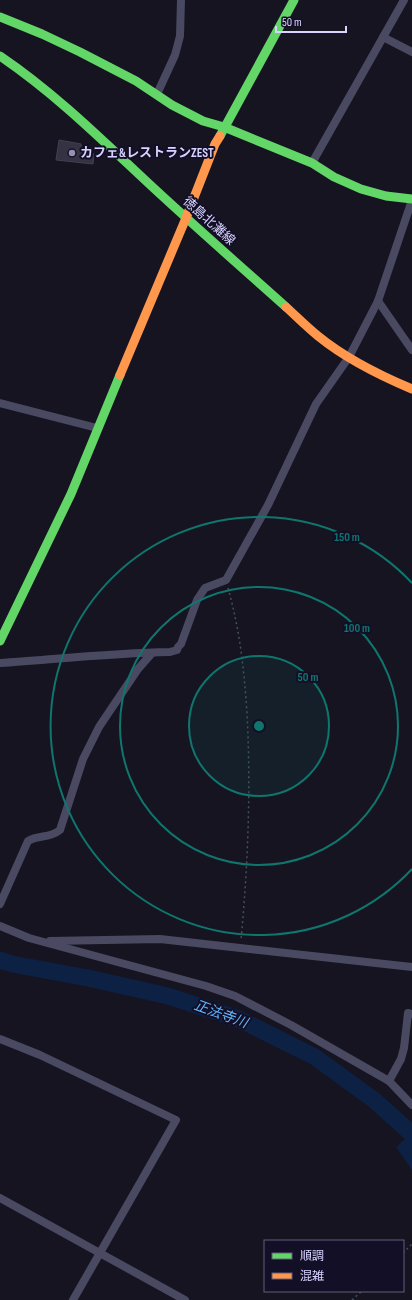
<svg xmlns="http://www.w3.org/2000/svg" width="412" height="1300" viewBox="0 0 412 1300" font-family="'Sofia Sans Condensed','Noto Sans JP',sans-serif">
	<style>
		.water { fill: #0d2144 }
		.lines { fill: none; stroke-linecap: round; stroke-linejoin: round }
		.stream { stroke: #0d2144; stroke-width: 3 }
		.river { stroke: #0d2144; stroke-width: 17 }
		.building { fill: #343243; stroke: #433f54 }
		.path { stroke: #44505f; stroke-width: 1.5; stroke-dasharray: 2 3; stroke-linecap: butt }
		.street { stroke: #4a4962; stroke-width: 8 }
		.fast { stroke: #63d668; stroke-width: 9 }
		.slow { stroke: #ff974d; stroke-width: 9 }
		.ring { fill: none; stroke: #0f766e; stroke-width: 2 }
		.poi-dot { fill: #9591b1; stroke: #130f26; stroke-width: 1.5 }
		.labels { text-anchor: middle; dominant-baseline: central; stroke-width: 4; stroke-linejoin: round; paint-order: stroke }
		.poi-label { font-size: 13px; font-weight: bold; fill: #d9d4ff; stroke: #130f26; text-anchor: start }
		.street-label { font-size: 13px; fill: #d9d4ff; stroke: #130f26 }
		.water-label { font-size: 14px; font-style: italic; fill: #62b6ff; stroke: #130f26 }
		.centre { fill: #0f766e; stroke: #130f26; stroke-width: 2 }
		.ring-label { font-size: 12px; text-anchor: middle; font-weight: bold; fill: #0f766e; stroke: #130f26; stroke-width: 4; stroke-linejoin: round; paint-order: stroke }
	</style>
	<rect width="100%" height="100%" fill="#161421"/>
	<polygon class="water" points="412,1133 412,1170 396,1147"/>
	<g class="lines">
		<polyline class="stream" points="407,1130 412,1125"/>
		<polyline class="river" points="0,960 12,964 88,978 168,996 239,1019 315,1057 374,1100 412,1134"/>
	</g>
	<polygon class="building" points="59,140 81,144 81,152 94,154 93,164 56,160"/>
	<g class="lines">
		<g class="path">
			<path d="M228 588C240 631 244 669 247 713 251 789 248 864 241 940"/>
			<polyline points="403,1253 412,1244"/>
			<polyline points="352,1300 362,1291"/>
		</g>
		<g class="street">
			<polyline points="383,37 412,52"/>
			<polyline points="157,94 175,55 180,36 181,0"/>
			<polyline points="312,163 404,0"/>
			<polyline points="378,301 412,350"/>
			<polyline points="0,403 97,428"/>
			<path d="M0 663C57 659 113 653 170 652L177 650 178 647 181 644 197 600 205 588 226 580 268 505 316 404 349 357 378 301 412 200"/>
			<path d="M0 904 28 841C39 834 49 839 60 830L83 759 99 727 138 669 152 653"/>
			<polyline points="0,926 29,938 206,986 235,996 291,1025 389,1081 412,1105"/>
			<polyline points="50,941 160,939 412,967"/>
			<polyline points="0,1039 40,1055 176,1120 73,1300"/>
			<polyline points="389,1081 401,1059 404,1048 408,1013 412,1014"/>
			<polyline points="0,1198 185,1300"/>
		</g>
		<g class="fast">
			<polyline points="0,17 42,34 80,52 136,81 172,105 203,121 224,127 312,163 334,177 361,189 386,196 412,199"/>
			<path d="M0 56C53 92 98 136 145 180 191 223 239 265 286 307"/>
			<polyline points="220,136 294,0"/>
			<polyline points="0,641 71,494 120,375"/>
		</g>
		<g class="slow">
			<path d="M286 307C297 317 307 327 318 336 345 358 381 376 412 389"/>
			<polyline points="120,375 186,218 215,144 220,136"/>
		</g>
	</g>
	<circle cx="259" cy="726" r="70" fill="#0f766e" fill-opacity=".12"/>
	<g class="ring">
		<circle cx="259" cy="726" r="70"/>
		<circle cx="259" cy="726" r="139"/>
		<path d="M412 869A209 209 0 1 1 412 583"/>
	</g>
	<circle class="poi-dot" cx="72" cy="153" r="4"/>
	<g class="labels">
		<g class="poi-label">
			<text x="80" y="153">カフェ&amp;レストランZEST</text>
		</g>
		<g class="street-label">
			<text transform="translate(209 221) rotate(42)">徳島北灘線</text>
		</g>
		<g class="water-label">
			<text transform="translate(221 1014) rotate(20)">正法寺川</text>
		</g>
	</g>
	<circle cx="259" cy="726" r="6" class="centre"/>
	<g class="ring-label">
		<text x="347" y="541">150 m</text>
		<text x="357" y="632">100 m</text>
		<text x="308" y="681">50 m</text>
	</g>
	<rect x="264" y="1240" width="140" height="52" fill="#130f26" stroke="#625e7d"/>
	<rect x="272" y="1253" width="20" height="6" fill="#63d668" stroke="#625e7d"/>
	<text x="300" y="1260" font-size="12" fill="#d9d4ff">順調</text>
	<rect x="272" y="1273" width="20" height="6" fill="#ff974d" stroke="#625e7d"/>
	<text x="300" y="1280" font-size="12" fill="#d9d4ff">混雑</text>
	<path d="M276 26v6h70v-6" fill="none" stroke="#d9d4ff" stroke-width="2"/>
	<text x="282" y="26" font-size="12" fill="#d9d4ff" stroke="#130f26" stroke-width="3" paint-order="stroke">50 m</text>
</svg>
